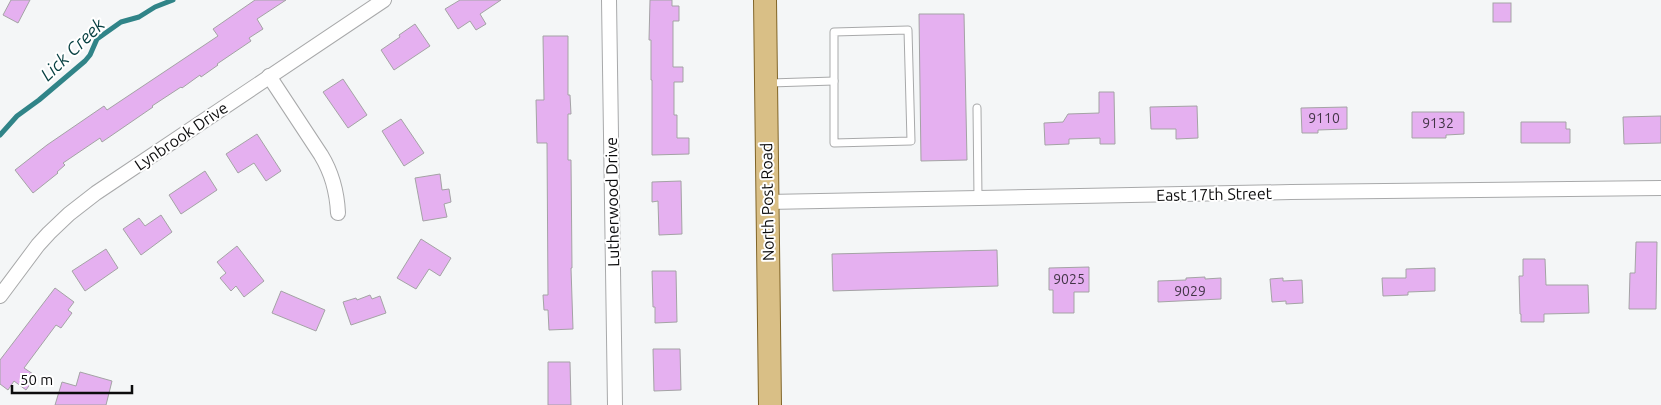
<svg xmlns="http://www.w3.org/2000/svg" width="1661" height="405" viewBox="0 0 1661 405" font-family="Ubuntu,sans-serif">
	<style>
		.lines { fill: none; stroke-linecap: round; stroke-linejoin: round }
		.stream { stroke: #308488; stroke-width: 5 }
		.building { fill: #e5b0f0; stroke: #a4a3a5 }
		.service-casing { stroke: #a8a9aa; stroke-width: 9 }
		.minor-casing { stroke: #a8a9aa; stroke-width: 16 }
		.primary-casing { stroke: #816528; stroke-width: 24 }
		.service { stroke: #fff; stroke-width: 7 }
		.minor { stroke: #fff; stroke-width: 14 }
		.primary { stroke: #d9bf86; stroke-width: 22 }
		.labels { text-anchor: middle; dominant-baseline: central; stroke-width: 4; stroke-linejoin: round; paint-order: stroke }
		.number-label { font-size: 14px; fill: #423546 }
		.street-label { font-size: 16px; fill: #0c0c0d; stroke: #fff }
		.water-label { font-size: 18px; font-style: italic; fill: #063f41; stroke: #fff }
	</style>
	<rect width="100%" height="100%" fill="#f4f6f7"/>
	<g class="lines">
		<polyline class="stream" points="0,135 17,116 39,100 85,61 90,55 97,39 121,22 139,17 155,7 173,0"/>
	</g>
	<g class="building">
		<polygon points="11,0 30,0 18,23 3,15"/>
		<polygon points="255,0 286,0 257,19 263,29 249,38 251,41 217,64 218,65 201,77 200,75 182,88 181,87 152,106 153,107 102,142 100,138 63,163 65,165 57,172 58,173 33,193 15,170 47,145 104,106 107,110 218,36 213,29"/>
		<polygon points="460,0 501,0 480,14 486,24 476,30 470,21 458,29 445,9"/>
		<polygon points="650,0 672,0 672,6 679,6 679,21 673,21 673,67 683,67 683,82 674,82 674,115 677,115 677,138 689,138 689,154 652,155 652,80 651,80 651,40 649,40"/>
		<rect x="1493" y="3" width="18" height="19"/>
		<polygon points="919,14 964,14 967,160 921,161"/>
		<polygon points="415,24 430,46 394,70 381,50 400,37 399,35"/>
		<polygon points="543,36 568,36 568,95 570,95 571,114 568,114 568,160 571,160 572,268 571,268 573,329 549,330 548,310 544,310 543,295 548,295 547,143 537,143 536,100 544,100"/>
		<polygon points="343,79 367,115 348,128 323,92"/>
		<polygon points="1099,92 1114,92 1115,144 1100,144 1100,138 1069,139 1069,144 1045,145 1044,123 1063,122 1068,114 1099,113"/>
		<polygon points="1197,106 1198,138 1176,139 1176,129 1151,129 1150,107"/>
		<polygon points="1347,107 1347,129 1318,130 1318,133 1302,133 1301,108"/>
		<polygon points="1412,112 1464,112 1464,134 1446,135 1446,138 1412,138"/>
		<polygon points="1661,116 1661,143 1624,144 1623,117"/>
		<polygon points="401,119 424,153 404,166 382,131"/>
		<polygon points="1521,122 1566,122 1566,129 1570,129 1570,143 1521,143"/>
		<polygon points="257,134 281,171 266,181 254,163 238,173 226,154"/>
		<polygon points="205,171 217,190 181,214 169,195"/>
		<polygon points="440,174 442,190 449,189 451,202 444,204 447,217 423,221 415,178"/>
		<polygon points="681,181 682,234 659,235 658,201 652,202 652,182"/>
		<polygon points="161,215 172,232 141,255 123,229 139,218 145,226"/>
		<polygon points="421,239 451,258 440,276 429,269 416,289 397,278"/>
		<polygon points="1636,242 1657,242 1656,309 1629,309 1630,273 1635,273"/>
		<polygon points="237,246 264,281 244,297 236,286 231,291 220,278 226,273 217,262"/>
		<polygon points="106,249 118,268 85,291 72,271"/>
		<polygon points="997,250 998,286 833,291 832,254"/>
		<polygon points="1523,259 1545,259 1546,285 1588,285 1589,313 1544,314 1544,322 1521,322 1521,314 1520,314 1519,276 1523,276"/>
		<polygon points="1089,267 1089,292 1074,292 1074,313 1053,313 1053,290 1049,290 1049,268"/>
		<polygon points="1435,268 1435,291 1408,292 1408,295 1383,296 1382,278 1406,278 1406,269"/>
		<polygon points="652,271 676,271 677,322 655,323 655,307 653,307"/>
		<polygon points="1205,277 1205,279 1221,278 1221,299 1158,302 1158,281 1186,280 1186,278"/>
		<polygon points="1283,278 1283,281 1302,280 1303,303 1286,304 1286,301 1272,302 1270,279"/>
		<polygon points="55,288 74,302 68,310 72,313 61,328 56,325 24,368 36,376 26,390 14,381 8,390 0,384 0,360"/>
		<polygon points="281,291 325,310 316,331 272,313"/>
		<polygon points="370,295 372,299 380,296 386,313 351,325 343,302 356,298 357,300"/>
		<polygon points="653,349 680,349 681,390 654,391"/>
		<polygon points="548,362 570,362 571,405 548,405"/>
		<polygon points="80,372 112,381 106,405 55,405 62,382 76,386"/>
	</g>
	<g class="lines">
		<defs>
			<g id="service">
				<polygon points="908,30 911,141 834,143 834,32"/>
				<polyline points="770,83 834,81"/>
				<polyline points="977,108 978,198"/>
			</g>
			<g id="minor">
				<polyline points="609,0 615,405"/>
				<path d="M269 76 321 155C332 173 337 192 338 213"/>
				<polyline points="767,202 1291,192 1661,188"/>
				<polyline points="0,296 38,245 49,233 69,214 96,193 384,0"/>
			</g>
			<polyline id="primary" points="765,0 770,405"/>
		</defs>
		<use href="#service" class="service-casing"/>
		<use href="#minor" class="minor-casing"/>
		<use href="#primary" class="primary-casing"/>
		<use href="#service" class="service"/>
		<use href="#minor" class="minor"/>
		<use href="#primary" class="primary"/>
	</g>
	<g class="labels">
		<g class="number-label">
			<text x="1324" y="118">9110</text>
			<text x="1438" y="123">9132</text>
			<text x="1069" y="279">9025</text>
			<text x="1190" y="291">9029</text>
		</g>
		<g class="street-label">
			<text transform="translate(181 136) rotate(-34)">Lynbrook Drive</text>
			<text transform="translate(1214 194) rotate(-1)">East 17th Street</text>
			<text transform="translate(612 202) rotate(-91)">Lutherwood Drive</text>
			<text transform="translate(767 202) rotate(-91)">North Post Road</text>
		</g>
		<g class="water-label">
			<text transform="translate(72 49) rotate(-44)">Lick Creek</text>
		</g>
	</g>
	<path d="M12 385v8h120v-8" fill="none" stroke="#0c0c0d" stroke-width="2.5"/>
	<text x="20" y="385" font-size="15" fill="#0c0c0d" stroke="#ffffff" stroke-width="4" paint-order="stroke">50 m</text>
</svg>
